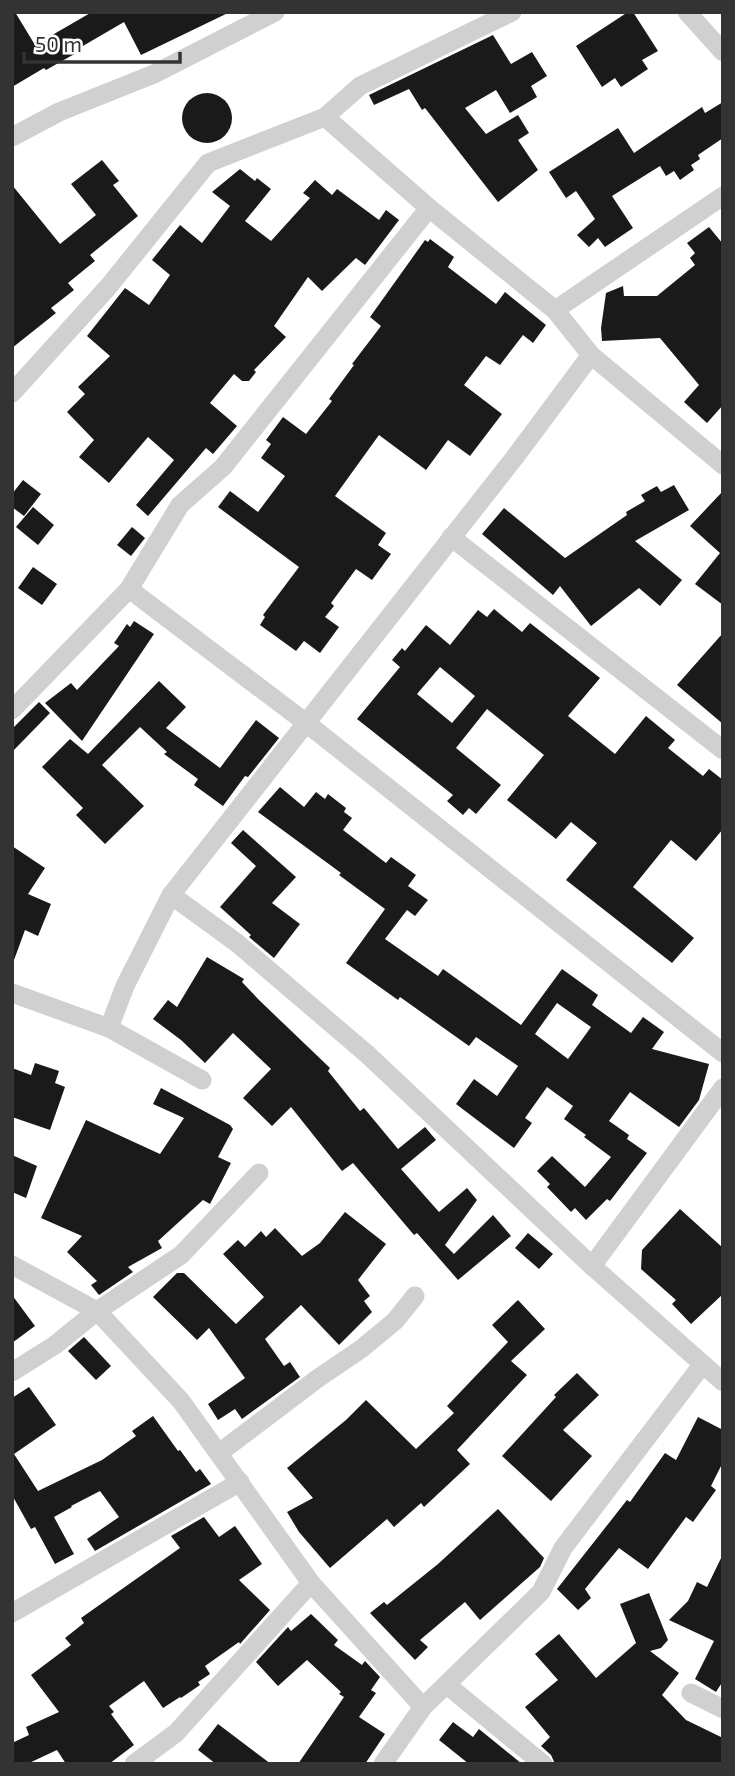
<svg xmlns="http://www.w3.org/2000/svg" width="735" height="1776" viewBox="0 0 735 1776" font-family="'Exo 2',sans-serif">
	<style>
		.building { fill: #1a1a1a; fill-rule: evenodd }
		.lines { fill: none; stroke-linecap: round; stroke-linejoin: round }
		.street { stroke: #d0d0d0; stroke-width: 19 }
	</style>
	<rect width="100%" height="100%" fill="#fff"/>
	<g class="building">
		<polygon points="12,12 15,12 35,45 92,12 230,12 141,55 124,22 76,50 78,52 46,70 44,68 12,87"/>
		<polygon points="628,12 633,12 658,51 642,60 648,69 621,87 615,78 602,87 576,46"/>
		<polygon points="493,35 511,64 532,52 547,76 531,86 537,97 510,113 496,90 465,108 486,134 518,115 529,133 518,140 538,170 498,202 425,108 422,110 409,89 374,105 369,95"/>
		<circle cx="207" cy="118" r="25"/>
		<polygon points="723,102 723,138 698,155 700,159 691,165 694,170 680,180 674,171 666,176 660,166 612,196 633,228 605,247 598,238 589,247 577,235 595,219 576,191 566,198 549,172 618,128 634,153 702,107 705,113"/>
		<polygon points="102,160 119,181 113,185 138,216 90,255 95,261 68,283 74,290 51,308 56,313 12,348 12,185 60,244 96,215 71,184"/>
		<polygon points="240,169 255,181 257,178 271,189 245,221 271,241 310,198 303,193 315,180 332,195 337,189 379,220 386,210 399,220 365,265 356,258 322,291 308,277 274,326 286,337 254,370 256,372 249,381 242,381 234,374 210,403 237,426 213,454 206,448 148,516 136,505 174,460 148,437 109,483 79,457 94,440 67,412 85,394 78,387 110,356 87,336 125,288 149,305 170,275 152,260 180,225 202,243 230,206 212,192"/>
		<polygon points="709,227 723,244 723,405 707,423 684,402 699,385 660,338 602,341 601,328 606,293 623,286 624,296 657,296 695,265 690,258 695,253 687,243"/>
		<polygon points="430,239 454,257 448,267 496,304 505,292 546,325 533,343 523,335 500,365 486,356 464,385 502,414 470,456 448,440 426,470 379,435 335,496 386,533 378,545 391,554 372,580 356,569 331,603 334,606 325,617 339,627 320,653 304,641 296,651 260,625 265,617 263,615 299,567 218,507 230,491 258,512 285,476 261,458 271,444 266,440 283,417 306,434 332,401 329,399 354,365 352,364 381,326 370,317 425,240 428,242"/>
		<polygon points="23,480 41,494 24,516 12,507 12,494"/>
		<polygon points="674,485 689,510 635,541 682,580 660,606 639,588 591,626 560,586 553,595 482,534 504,508 565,558 627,515 626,512 645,501 641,495 657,486 661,492"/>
		<polygon points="723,491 723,605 695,584 720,553 690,526"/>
		<polygon points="33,507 54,525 38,545 16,527"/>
		<polygon points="132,527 145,538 131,556 117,545"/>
		<polygon points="33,567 57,584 42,605 18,588"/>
		<path d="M494 609 522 632 530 623 600 678 568 716 615 754 646 716 675 740 668 748 703 776 709 769 723 780V829L696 861 671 840 633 887 694 938 672 963 566 880 597 843 571 822 556 839 507 800 544 755 487 709 456 748 501 785 476 814 469 808 463 815 447 801 453 795 357 719 400 667 392 660 402 648 405 651 426 625 450 645 478 610 487 617ZM440 667 475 696 452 723 417 694Z"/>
		<polygon points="134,621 154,634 82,741 45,703 71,683 77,690 119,646 114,643 127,624 130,627"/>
		<polygon points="723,633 723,724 677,685"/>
		<polygon points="159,681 186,707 166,728 220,768 256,720 279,738 248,777 245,776 223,806 194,785 198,779 164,754 167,752 140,727 102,765 144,806 105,844 76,815 83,808 42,767 70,739 88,754"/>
		<polygon points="39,702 50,713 12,752 12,729"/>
		<path d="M280 787 304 807 316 792 325 799 328 794 346 808 344 812 352 818 343 830 386 863 391 857 416 875 408 886 428 900 415 916 407 910 385 939 438 976 443 969 521 1025 562 969 598 995 592 1005 631 1033 643 1017 664 1032 652 1049 709 1064 699 1100 679 1127 630 1092 609 1121 629 1135 627 1139 647 1153 610 1201 607 1199 586 1220 575 1208 571 1212 547 1187 550 1184 537 1171 552 1156 585 1187 611 1157 584 1137 586 1135 564 1119 573 1106 547 1087 525 1118 532 1123 514 1148 456 1104 474 1079 497 1096 518 1066 476 1037 469 1046 400 997 398 1000 346 963 385 909 339 875 341 873 258 812ZM557 1003 591 1027 568 1059 535 1034Z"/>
		<polygon points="243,830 296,877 272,903 300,924 274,958 249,937 251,935 220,907 256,866 231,843"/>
		<polygon points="12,846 45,868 28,894 51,904 38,936 25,930 14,960"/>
		<polygon points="207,957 244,979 242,982 259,1000 330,1068 328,1071 360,1111 364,1108 398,1149 425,1127 436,1140 401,1169 439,1212 467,1188 477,1200 445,1245 454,1254 493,1215 511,1236 458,1280 417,1233 414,1235 353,1163 342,1171 291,1107 272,1126 243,1098 271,1069 233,1033 205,1063 181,1040 153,1019 168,1000 177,1007"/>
		<polygon points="35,1063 59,1071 55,1083 65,1087 50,1130 12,1117 12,1068 31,1075"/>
		<polygon points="161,1088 230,1125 233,1129 218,1157 231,1163 210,1204 203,1200 158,1241 162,1248 128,1267 133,1272 99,1295 91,1285 97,1281 67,1252 82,1236 41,1218 86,1120 160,1154 184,1118 153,1104"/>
		<polygon points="12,1155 37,1166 26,1198 12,1192"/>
		<polygon points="680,1209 723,1248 723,1294 691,1324 672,1304 676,1300 641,1269 642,1250"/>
		<polygon points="345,1212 386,1244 358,1280 370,1296 364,1301 372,1312 339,1345 301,1305 265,1339 284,1366 290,1362 300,1377 242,1419 235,1409 218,1420 208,1404 245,1378 209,1328 197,1340 153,1297 177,1273 184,1273 236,1324 264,1297 223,1254 238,1240 245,1247 261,1231 266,1237 275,1228 302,1256 320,1243"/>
		<polygon points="528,1233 553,1254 539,1269 515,1248"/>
		<polygon points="12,1295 35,1326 12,1343"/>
		<polygon points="518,1300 545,1329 511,1361 527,1375 457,1450 470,1464 424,1507 421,1503 394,1527 387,1519 330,1568 299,1532 287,1512 313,1498 287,1468 346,1420 366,1400 416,1449 454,1413 447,1406 508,1342 492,1325"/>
		<polygon points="84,1337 111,1366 96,1380 68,1351"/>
		<polygon points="577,1373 599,1395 563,1430 592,1456 551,1501 502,1456 556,1397 554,1395"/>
		<polygon points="29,1387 56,1425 14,1454 38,1491 102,1460 136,1436 132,1431 153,1416 178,1451 180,1450 196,1472 200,1469 211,1484 95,1551 87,1539 119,1517 100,1491 71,1506 72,1507 54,1517 74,1554 55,1564 35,1527 31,1529 12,1495 12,1398"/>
		<polygon points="698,1417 723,1430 723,1462 711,1486 716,1490 693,1522 686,1517 648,1569 619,1548 585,1589 591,1598 578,1610 557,1589 627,1500 630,1502 665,1453 676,1460"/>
		<polygon points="498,1509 544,1558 540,1567 480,1620 465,1602 420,1640 428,1647 415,1660 370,1613 384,1602 387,1605 438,1564"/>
		<polygon points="204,1517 219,1537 235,1526 262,1564 239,1580 270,1610 240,1644 239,1642 205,1666 210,1674 198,1682 200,1685 181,1698 180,1697 163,1708 144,1681 109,1706 114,1712 111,1714 134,1745 109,1764 66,1764 57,1750 27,1764 12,1764 12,1743 29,1735 26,1727 59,1712 31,1675 71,1645 65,1638 84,1623 81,1618 180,1548 171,1536"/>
		<polygon points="723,1554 723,1681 716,1692 695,1679 714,1641 669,1620 688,1601 697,1582 707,1587"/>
		<polygon points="649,1593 668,1640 661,1648 650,1651 679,1673 662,1695 686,1720 723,1738 723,1764 555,1764 551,1755 541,1746 550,1737 525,1707 558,1680 535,1654 559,1634 596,1678 636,1643 620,1604"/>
		<polygon points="311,1614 338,1640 334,1645 362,1665 365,1661 380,1677 371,1690 376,1693 359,1717 385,1734 365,1764 298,1764 344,1697 339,1694 341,1692 307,1660 278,1686 256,1662 288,1627 291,1631"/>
		<polygon points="453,1722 473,1737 479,1729 522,1764 469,1764 439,1740"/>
		<polygon points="218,1724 271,1764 216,1764 198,1750"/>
	</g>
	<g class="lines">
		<g class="street">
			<polyline points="687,12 723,52"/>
			<polyline points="325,117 360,86 512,12"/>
			<polyline points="12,137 59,112 154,74 275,12"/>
			<polyline points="555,310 723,196"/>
			<polyline points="12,393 109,286 208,163 325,117 429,208 555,310 591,355 723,465"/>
			<polyline points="451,537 723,750"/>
			<polyline points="129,589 305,722 723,1053"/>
			<polyline points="12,710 129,589 180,505 223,467 429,208"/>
			<polyline points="171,895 237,943 367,1054 592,1266 723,1382"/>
			<polyline points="12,993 109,1028 202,1080"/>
			<polyline points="109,1028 125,986 171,895 515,457 591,355"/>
			<polyline points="12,1265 97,1311 181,1401 311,1583 423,1707"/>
			<polyline points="592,1266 723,1088"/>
			<polyline points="12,1372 55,1345 97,1311 181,1255 259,1173"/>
			<polyline points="219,1453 317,1379 361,1349 395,1321 415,1296"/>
			<polyline points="12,1613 240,1482"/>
			<polyline points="447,1685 543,1764"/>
			<polyline points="691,1693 723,1709"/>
			<polyline points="134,1764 176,1733 311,1583"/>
			<polyline points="383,1764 423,1707 541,1592 563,1548 702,1365"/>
		</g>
	</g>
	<rect width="735" height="1776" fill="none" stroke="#333333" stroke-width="28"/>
	<path d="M24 52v10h156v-10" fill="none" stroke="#333333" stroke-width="3.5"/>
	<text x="35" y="52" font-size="21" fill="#333333" stroke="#ffffff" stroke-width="5" paint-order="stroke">50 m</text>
</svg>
